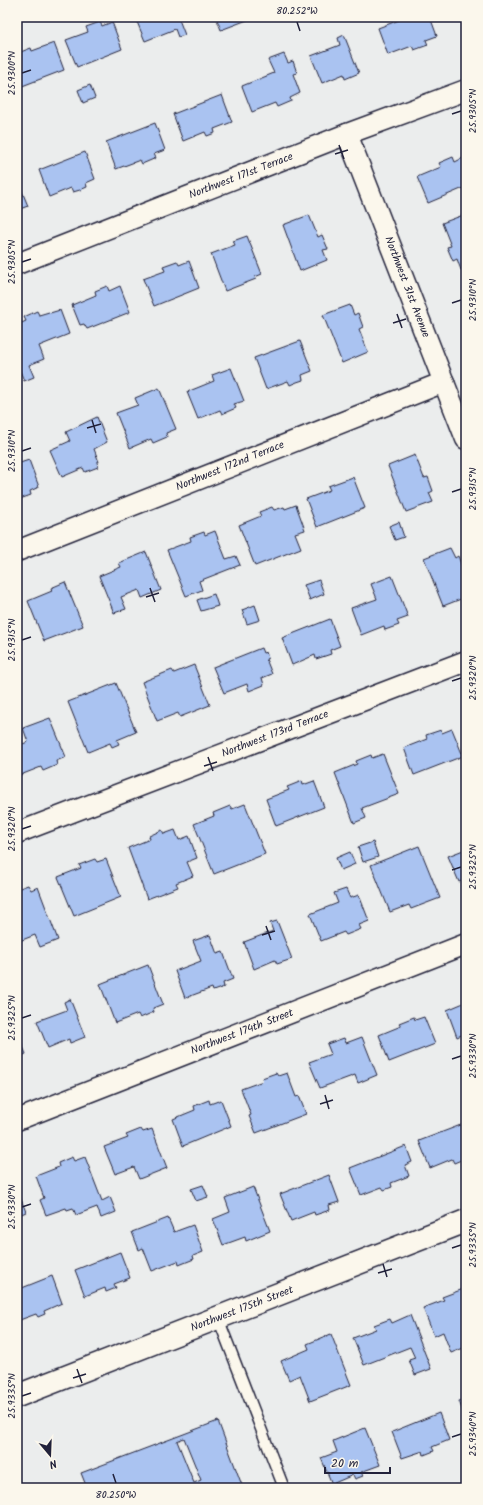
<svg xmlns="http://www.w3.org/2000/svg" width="483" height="1505" viewBox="0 0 483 1505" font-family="Kalam,sans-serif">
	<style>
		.building { fill: #aac3f1; stroke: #22223b; fill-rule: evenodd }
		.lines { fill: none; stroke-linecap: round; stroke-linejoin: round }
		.lane-casing { stroke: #22223b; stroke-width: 13 }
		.street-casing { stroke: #22223b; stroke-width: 23 }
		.secondary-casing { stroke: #22223b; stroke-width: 25 }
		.lane { stroke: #fbf7ec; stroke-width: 10 }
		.street { stroke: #fbf7ec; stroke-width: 20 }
		.secondary { stroke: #fbf7ec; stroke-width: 22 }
		.ticks { fill: none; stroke: #22223b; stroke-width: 1.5 }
		.labels { text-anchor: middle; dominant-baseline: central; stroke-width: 3; stroke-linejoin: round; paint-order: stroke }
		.street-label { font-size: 11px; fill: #22223b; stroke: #fbf7ec }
		.neatline { fill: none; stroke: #22223b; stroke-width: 1.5 }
		.ticks-label { font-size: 10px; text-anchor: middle; fill: #22223b }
	</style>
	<rect width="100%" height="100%" fill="#ebeded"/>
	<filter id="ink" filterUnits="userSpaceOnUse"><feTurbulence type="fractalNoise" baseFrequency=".025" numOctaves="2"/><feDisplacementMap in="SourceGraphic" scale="8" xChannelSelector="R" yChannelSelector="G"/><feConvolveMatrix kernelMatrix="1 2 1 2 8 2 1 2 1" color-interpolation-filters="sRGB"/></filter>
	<g filter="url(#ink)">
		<g class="building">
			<polygon points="135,17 178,17 185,35 178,37 175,29 145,41"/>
			<polygon points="216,17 255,17 221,30"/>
			<polygon points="407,17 430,17 437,36 426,40 428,45 414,50 412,46 388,55 378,28"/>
			<polygon points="100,22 102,26 112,22 122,49 77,67 66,40 88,32 86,27"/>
			<polygon points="344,35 359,73 345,79 344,74 322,83 311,56 340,45 338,38"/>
			<polygon points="54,43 64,70 17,88 17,57 19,56 18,53 31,48 32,51"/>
			<polygon points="284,54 288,63 293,61 297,73 293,74 300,93 290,98 291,101 277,107 275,103 252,112 242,86 274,73 268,60"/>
			<polygon points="90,85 95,98 83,103 78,90"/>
			<polygon points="222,95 232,122 214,129 215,133 207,136 205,132 183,141 173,114"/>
			<polygon points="155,123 165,150 154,154 156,158 142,164 140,160 116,169 106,142"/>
			<polygon points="85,152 95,179 86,183 87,187 80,190 73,192 71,188 49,197 39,170"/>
			<polygon points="453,157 455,162 465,157 466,187 428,203 417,177 441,167 439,163"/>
			<polygon points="17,179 28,206 17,210"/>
			<polygon points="466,214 466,268 461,270 457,259 453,261 447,247 451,246 442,223"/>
			<polygon points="309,215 318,237 322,235 328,249 323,250 327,260 300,271 283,225"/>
			<polygon points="247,236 262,274 255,277 256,279 225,291 211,254 235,245 233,241"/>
			<polygon points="177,261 179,265 189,261 199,288 154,306 143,279 165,271 163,266"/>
			<polygon points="107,286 109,291 120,286 130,312 87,329 84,324 80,325 72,305 96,295 95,291"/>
			<polygon points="350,305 354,315 358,313 363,327 359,329 368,352 342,363 323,315"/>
			<polygon points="60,310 69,334 39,346 44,359 29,365 34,377 24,381 17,363 17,325 26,321 24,317 37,311 39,315 49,312 50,313"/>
			<polygon points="300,341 312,371 302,375 303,380 297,382 290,385 288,381 266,389 254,358"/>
			<polygon points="231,368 244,401 234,404 236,408 222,414 220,410 198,419 187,392 214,381 212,375"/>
			<polygon points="159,388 176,429 166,433 167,437 153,443 151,439 130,448 116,413 138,405 135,398"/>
			<polygon points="97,417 107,442 94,449 99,462 97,462 98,467 85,472 83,468 62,477 50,450 70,441 66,432"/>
			<polygon points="415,455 424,478 428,477 433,491 429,493 433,502 406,512 388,466"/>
			<polygon points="17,456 20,463 29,460 39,487 30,491 31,495 17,500"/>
			<polygon points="353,477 365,508 317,527 306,499 330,490 328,486"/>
			<polygon points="296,505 305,530 295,533 301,548 255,566 239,525 261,516 259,512 272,507 274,510 284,507 285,509"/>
			<polygon points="399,522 404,537 395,540 389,526"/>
			<polygon points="215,531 226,559 236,556 240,565 199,581 202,590 186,596 167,550 191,541 190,537 204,532 205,535"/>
			<polygon points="450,548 455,558 458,556 464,572 461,573 466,587 466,597 443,606 424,558"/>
			<polygon points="146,552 161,590 142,598 139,590 121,597 126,609 114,613 99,576 121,567 119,563"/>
			<polygon points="392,576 408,617 397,621 399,625 385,630 384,626 361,635 351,608 377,599 371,584"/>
			<polygon points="319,580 324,594 310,600 304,585"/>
			<polygon points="65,582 83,626 44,641 28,601 52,591 51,588"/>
			<polygon points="214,594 218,606 201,611 197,600"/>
			<polygon points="255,605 260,620 247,624 242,610"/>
			<polygon points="330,619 340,646 330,650 331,654 316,659 315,655 292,665 282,638"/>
			<polygon points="261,648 263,653 266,652 268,658 266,659 272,674 262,678 264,685 249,691 247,684 224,693 213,667"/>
			<polygon points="194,665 210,705 180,717 178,713 157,721 142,682 172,670 174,673"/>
			<polygon points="116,683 136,732 117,740 119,744 112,747 110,743 88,752 68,702"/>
			<polygon points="50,718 66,757 56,761 57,765 43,771 41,767 18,776 17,746 28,742 23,728"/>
			<polygon points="452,729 463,756 414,775 404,748 427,739 426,735 441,730 442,733"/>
			<polygon points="383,754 399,794 362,808 366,818 354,823 335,773 357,764 356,761 371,755 372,758"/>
			<polygon points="302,781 303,785 314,781 324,807 276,826 266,799 289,790 287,787"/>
			<polygon points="245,804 265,854 214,874 194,824 214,816 213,813 230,806 232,809"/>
			<polygon points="162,830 164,834 175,830 179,840 189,836 197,858 187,862 193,876 176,883 178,887 147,899 128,848 150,839 149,836"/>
			<polygon points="373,842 378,857 363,862 358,847"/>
			<polygon points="419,846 440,898 411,909 409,905 390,912 371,865"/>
			<polygon points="466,849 466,879 459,882 448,856"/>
			<polygon points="350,852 355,864 341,870 336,858"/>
			<polygon points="95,859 97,862 106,859 121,897 74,916 58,877 81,868 79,865"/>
			<polygon points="28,885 31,890 38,887 58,940 40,947 35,935 17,942 17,889"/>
			<polygon points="346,889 350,898 359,895 369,921 359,925 361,929 346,935 344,932 321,941 310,914 338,903 334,893"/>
			<polygon points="277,921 292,959 277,964 275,960 254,969 244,942 273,931 270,923"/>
			<polygon points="210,935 217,954 223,952 233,979 223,983 224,987 213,991 212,988 185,998 175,971 201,961 193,941"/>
			<polygon points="148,965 163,1004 153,1008 154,1012 140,1018 138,1014 115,1023 100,984"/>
			<polygon points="70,999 85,1037 70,1043 69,1039 48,1048 37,1021 67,1010 64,1002"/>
			<polygon points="466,1002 466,1033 457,1037 447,1010"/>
			<polygon points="414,1017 415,1020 424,1017 435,1044 389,1062 379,1035 401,1026 399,1023"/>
			<polygon points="17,1032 26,1054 17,1058"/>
			<polygon points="362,1037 377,1075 358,1083 355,1075 320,1088 309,1062 331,1054 327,1044 344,1038 346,1043"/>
			<polygon points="276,1073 278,1076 287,1073 296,1097 299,1096 306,1114 256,1133 249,1116 251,1115 241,1089 263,1081 262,1078"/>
			<polygon points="209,1100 210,1104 221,1100 231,1126 183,1146 173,1119 195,1110 194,1106"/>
			<polygon points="466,1123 466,1158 454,1163 452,1159 430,1168 419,1141"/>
			<polygon points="141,1129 143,1132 152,1129 167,1168 139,1179 134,1167 115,1174 104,1147 128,1138 126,1135"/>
			<polygon points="406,1146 412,1162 405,1165 409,1176 391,1183 392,1187 384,1190 382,1187 361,1195 350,1168"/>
			<polygon points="72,1157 74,1161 85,1157 102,1201 110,1197 116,1212 101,1218 97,1207 76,1215 73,1208 67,1210 66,1208 46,1215 40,1200 44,1198 36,1176 59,1167 58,1163"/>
			<polygon points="329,1175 339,1202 329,1205 330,1210 315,1215 314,1212 291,1221 280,1194"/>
			<polygon points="203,1185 208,1197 196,1201 191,1189"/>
			<polygon points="253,1187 270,1231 246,1241 245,1237 223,1245 213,1219 230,1212 225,1198"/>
			<polygon points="17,1189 26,1212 17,1216"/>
			<polygon points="168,1218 174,1232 193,1225 203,1252 193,1256 194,1259 179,1265 178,1261 152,1271 143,1248 139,1250 132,1232"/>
			<polygon points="120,1252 130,1278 114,1284 116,1288 106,1292 105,1288 85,1296 75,1270"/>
			<polygon points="52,1276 62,1303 44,1311 45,1314 38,1317 36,1314 17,1321 17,1290"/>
			<polygon points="466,1288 466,1347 451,1353 443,1332 434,1336 423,1308 444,1300 442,1297"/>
			<polygon points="410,1315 431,1369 415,1375 409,1360 415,1358 410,1347 364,1365 353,1338 376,1329 374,1325 390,1319 392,1323"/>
			<polygon points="331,1334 351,1385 310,1401 300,1375 289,1380 281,1361 309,1349 307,1344"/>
			<polygon points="466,1398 466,1420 459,1401"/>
			<polygon points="439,1413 449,1440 432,1447 434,1451 424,1455 423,1451 402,1458 392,1432"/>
			<path d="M218 1421 243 1488H87L81 1473ZM184 1438 201 1480 194 1483 177 1441Z"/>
			<polygon points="365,1428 380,1465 361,1472 363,1476 355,1479 353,1475 332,1484 321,1458 337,1452 333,1441"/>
		</g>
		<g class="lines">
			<defs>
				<polyline id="lane" points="218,1318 284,1488"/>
				<g id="street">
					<polyline points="347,134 466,439"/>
					<polyline points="17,264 347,134 466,90"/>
					<polyline points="17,551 444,382"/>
					<polyline points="17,833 466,661"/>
					<polyline points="17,1120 466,944"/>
				</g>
				<polyline id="secondary" points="17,1396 466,1221"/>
			</defs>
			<use href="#lane" class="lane-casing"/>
			<use href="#street" class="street-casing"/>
			<use href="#secondary" class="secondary-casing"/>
			<use href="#lane" class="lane"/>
			<use href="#street" class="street"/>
			<use href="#secondary" class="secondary"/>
		</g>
	</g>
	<path class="ticks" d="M297 22 300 31M22 73 31 70M452 114 461 111M339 145 344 159M335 154 348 150M22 262 31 259M452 303 461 300M397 314 402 328M393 323 406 319M92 420 96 433M87 428 101 424M22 451 31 448M452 492 461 489M150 588 155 602M146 597 159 593M22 640 31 637M452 681 461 678M208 757 213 771M204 766 217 762M22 829 31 826M452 870 461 867M266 926 271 940M262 935 275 931M22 1018 31 1015M452 1059 461 1056M325 1095 329 1109M320 1104 333 1100M22 1207 31 1204M452 1248 461 1245M383 1264 387 1277M378 1273 392 1269M77 1369 82 1383M73 1378 86 1374M22 1396 31 1393M452 1437 461 1434M113 1474 116 1483"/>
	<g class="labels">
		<g class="street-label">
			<text transform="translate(241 176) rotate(-21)">Northwest 171st Terrace</text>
			<text transform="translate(407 287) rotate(69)">Northwest 31st Avenue</text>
			<text transform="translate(230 466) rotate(-22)">Northwest 172nd Terrace</text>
			<text transform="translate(275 734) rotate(-21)">Northwest 173rd Terrace</text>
			<text transform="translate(242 1032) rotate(-21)">Northwest 174th Street</text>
			<text transform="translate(242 1309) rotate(-21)">Northwest 175th Street</text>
		</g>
	</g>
	<rect width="483" height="1505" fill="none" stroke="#fbf7ec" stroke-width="44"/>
	<g transform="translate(50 1455) rotate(161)" stroke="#fbf7ec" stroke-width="3" paint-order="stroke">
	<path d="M0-3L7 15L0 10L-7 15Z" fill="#22223b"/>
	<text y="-6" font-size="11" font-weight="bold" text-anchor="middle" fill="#22223b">N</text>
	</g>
	<path d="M325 1467v6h65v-6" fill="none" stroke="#22223b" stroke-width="2"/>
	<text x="331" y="1467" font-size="12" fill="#22223b" stroke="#fbf7ec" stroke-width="3" paint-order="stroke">20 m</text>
	<rect x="22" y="22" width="439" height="1461" class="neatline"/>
	<g class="ticks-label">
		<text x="297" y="14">80.252°W</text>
		<text transform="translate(11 73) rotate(-90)" y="4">25.9300°N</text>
		<text transform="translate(472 111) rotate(-90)" y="4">25.9305°N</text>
		<text transform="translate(11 262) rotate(-90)" y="4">25.9305°N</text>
		<text transform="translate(472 300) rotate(-90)" y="4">25.9310°N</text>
		<text transform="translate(11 451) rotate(-90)" y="4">25.9310°N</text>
		<text transform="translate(472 489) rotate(-90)" y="4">25.9315°N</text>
		<text transform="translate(11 640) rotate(-90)" y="4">25.9315°N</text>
		<text transform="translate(472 678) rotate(-90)" y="4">25.9320°N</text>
		<text transform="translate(11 829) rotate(-90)" y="4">25.9320°N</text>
		<text transform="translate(472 867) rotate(-90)" y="4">25.9325°N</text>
		<text transform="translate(11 1018) rotate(-90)" y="4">25.9325°N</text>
		<text transform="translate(472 1056) rotate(-90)" y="4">25.9330°N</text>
		<text transform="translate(11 1207) rotate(-90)" y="4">25.9330°N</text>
		<text transform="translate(472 1245) rotate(-90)" y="4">25.9335°N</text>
		<text transform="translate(11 1396) rotate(-90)" y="4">25.9335°N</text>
		<text transform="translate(472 1434) rotate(-90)" y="4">25.9340°N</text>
		<text x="116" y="1498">80.250°W</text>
	</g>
</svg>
